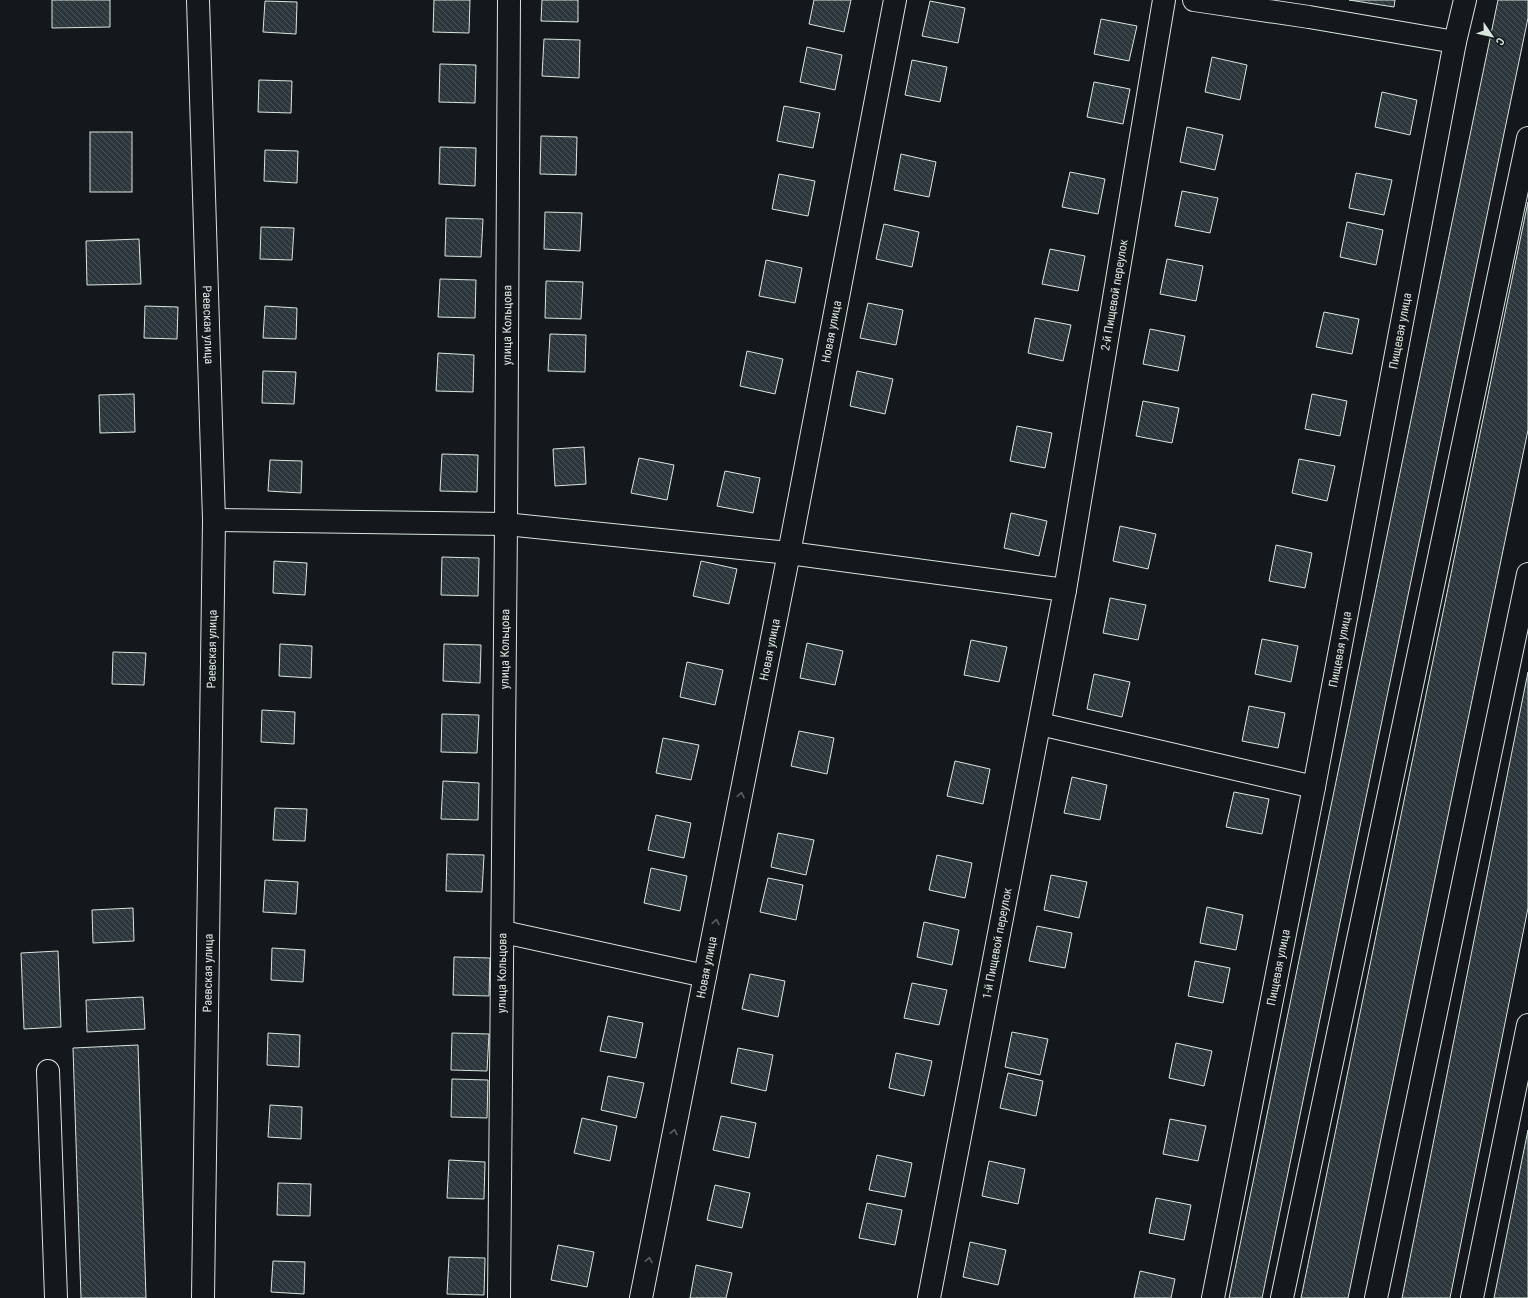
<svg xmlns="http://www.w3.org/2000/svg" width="1528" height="1298" viewBox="0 0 1528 1298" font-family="'Roboto Condensed',sans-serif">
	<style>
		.building { fill: url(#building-back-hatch); stroke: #d8e6dc }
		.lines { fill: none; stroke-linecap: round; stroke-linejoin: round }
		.minor-casing { stroke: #d8e6dc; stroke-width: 24 }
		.minor { stroke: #14181c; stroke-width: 22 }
		.oneway { stroke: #59605f }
		.labels { text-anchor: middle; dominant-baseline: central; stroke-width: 3; stroke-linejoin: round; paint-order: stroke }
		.street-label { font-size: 12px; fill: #d8e6dc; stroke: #14181c }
	</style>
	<defs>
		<pattern id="building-back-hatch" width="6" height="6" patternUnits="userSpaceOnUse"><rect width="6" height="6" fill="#2c363c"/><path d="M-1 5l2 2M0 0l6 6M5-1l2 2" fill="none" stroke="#4a5358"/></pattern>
	</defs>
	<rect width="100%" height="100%" fill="#14181c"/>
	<g class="building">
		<polygon points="52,0 110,0 110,27 52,28"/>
		<polygon points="434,0 470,0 469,33 433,32"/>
		<polygon points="542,0 578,0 578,22 541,21"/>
		<polygon points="814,0 851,0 844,32 809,24"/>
		<polygon points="1349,0 1395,0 1394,7"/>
		<polygon points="1498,0 1528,0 1528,18 1262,1298 1229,1298"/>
		<polygon points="265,1 297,2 296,34 263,32"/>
		<polygon points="930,1 965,8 958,43 922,36"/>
		<polygon points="1101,19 1137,26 1129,61 1094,54"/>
		<polygon points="544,39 580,40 579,78 542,76"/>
		<polygon points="807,47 842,55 835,90 800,82"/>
		<polygon points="1212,57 1247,65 1240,100 1205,92"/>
		<polygon points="912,60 947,67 940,102 905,95"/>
		<polygon points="440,64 476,65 475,103 439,102"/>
		<polygon points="259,80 292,81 291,113 258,112"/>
		<polygon points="1094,82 1130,89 1123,124 1087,117"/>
		<polygon points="1382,92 1417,100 1410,135 1375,127"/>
		<polygon points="784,106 820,113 813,148 777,141"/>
		<polygon points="1187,127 1223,135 1215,170 1180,162"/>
		<rect x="90" y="132" width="42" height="60"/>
		<polygon points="541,136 577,137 576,175 540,174"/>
		<polygon points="440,147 476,148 475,186 439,184"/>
		<polygon points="265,150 298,151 297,183 264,181"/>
		<polygon points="901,154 936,162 929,197 894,190"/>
		<polygon points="1070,172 1105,179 1098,214 1062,207"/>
		<polygon points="1356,173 1392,180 1384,215 1349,208"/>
		<polygon points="779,174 815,181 808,216 772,209"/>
		<polygon points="1182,191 1218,198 1210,233 1175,226"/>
		<polygon points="1528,202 1528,430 1348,1298 1301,1298"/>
		<polygon points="545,212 582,213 580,251 544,249"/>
		<polygon points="446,218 483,219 481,257 445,256"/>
		<polygon points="1347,222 1383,230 1376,265 1340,257"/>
		<polygon points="884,224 919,232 912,267 876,259"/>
		<polygon points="261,227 294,228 292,260 260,259"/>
		<polygon points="139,239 141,284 87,285 86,241"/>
		<polygon points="1050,249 1085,256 1078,291 1042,284"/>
		<polygon points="1167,259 1203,266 1196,301 1160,294"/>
		<polygon points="766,260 802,268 795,303 759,296"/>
		<polygon points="440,279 476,280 475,318 438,317"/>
		<polygon points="546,281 583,282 581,319 545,318"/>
		<polygon points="868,303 903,310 896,345 860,338"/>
		<polygon points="145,306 178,307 177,339 144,338"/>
		<polygon points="265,306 297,308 296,339 263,338"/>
		<polygon points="1324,312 1359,319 1352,354 1316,347"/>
		<polygon points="1035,318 1071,325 1063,361 1028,353"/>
		<polygon points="1150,329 1185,336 1178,371 1143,364"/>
		<polygon points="550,334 586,335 585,372 548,371"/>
		<polygon points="747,351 783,359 775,394 740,386"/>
		<polygon points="438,353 474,355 473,392 436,391"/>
		<polygon points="263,371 296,372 294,404 262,403"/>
		<polygon points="857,371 893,379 885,414 850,406"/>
		<polygon points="134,394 135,432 100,433 99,395"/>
		<polygon points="1312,394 1347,401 1340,436 1305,429"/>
		<polygon points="1143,401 1179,408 1172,443 1136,436"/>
		<polygon points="1017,426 1052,433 1045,468 1010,461"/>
		<polygon points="584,447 586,484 555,486 553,449"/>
		<polygon points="442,454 478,455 477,492 440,491"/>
		<polygon points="639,458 674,465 667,500 631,493"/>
		<polygon points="1299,459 1335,466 1327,501 1292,493"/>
		<polygon points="270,460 302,461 301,493 268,491"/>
		<polygon points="725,471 760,478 753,513 717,506"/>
		<polygon points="1011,513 1047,521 1039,556 1004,548"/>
		<polygon points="1120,526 1156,534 1148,569 1113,561"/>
		<polygon points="1276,545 1312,553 1305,588 1269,581"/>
		<polygon points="442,557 479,558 478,596 441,595"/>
		<polygon points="274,561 307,563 305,595 273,593"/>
		<polygon points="701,561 737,569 729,604 693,596"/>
		<polygon points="1110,598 1146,605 1138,640 1103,633"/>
		<polygon points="1262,639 1298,646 1291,682 1255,674"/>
		<polygon points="971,640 1007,647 999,682 964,675"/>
		<polygon points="807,643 843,651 835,685 800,678"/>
		<polygon points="280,644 312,646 311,678 279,676"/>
		<polygon points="444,644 481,645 480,683 443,681"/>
		<polygon points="113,652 146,653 144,685 112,684"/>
		<polygon points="687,662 723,670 715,705 680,697"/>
		<polygon points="1528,672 1528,908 1450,1298 1402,1298"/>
		<polygon points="1094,674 1130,682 1122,717 1087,709"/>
		<polygon points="1249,706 1285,713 1278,748 1242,741"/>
		<polygon points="262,710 295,712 294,744 261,742"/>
		<polygon points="442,714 479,715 477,753 441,752"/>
		<polygon points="799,731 834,738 827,774 791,766"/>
		<polygon points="663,738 699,745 691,780 656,773"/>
		<polygon points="955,761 990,769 983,804 947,796"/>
		<polygon points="1072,777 1107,785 1100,820 1064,813"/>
		<polygon points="443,781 479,783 478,820 441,819"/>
		<polygon points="1234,792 1269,799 1262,834 1226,827"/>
		<polygon points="275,808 307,809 305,841 273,840"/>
		<polygon points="656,815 691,823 684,858 648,850"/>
		<polygon points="778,833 814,840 806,875 771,867"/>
		<polygon points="447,854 484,855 482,892 446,891"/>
		<polygon points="937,855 972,863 965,898 929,890"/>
		<polygon points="651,868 687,876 680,911 644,903"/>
		<polygon points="1051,875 1087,882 1079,918 1044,910"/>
		<polygon points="768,878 803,885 796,920 760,912"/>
		<polygon points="265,880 298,882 296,914 263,912"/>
		<polygon points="1207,907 1243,915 1236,950 1200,943"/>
		<polygon points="133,908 134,941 93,943 92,910"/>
		<polygon points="924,922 959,930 952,965 917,957"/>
		<polygon points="1037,926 1072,933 1065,968 1029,961"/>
		<polygon points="272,948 305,950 303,982 271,980"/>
		<polygon points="58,951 61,1027 24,1029 21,953"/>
		<polygon points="454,957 490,958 489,996 453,995"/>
		<polygon points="1195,961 1230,968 1223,1003 1188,996"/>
		<polygon points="750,974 785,981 778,1017 742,1009"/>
		<polygon points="912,983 947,990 939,1025 904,1018"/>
		<polygon points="143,997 145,1029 87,1032 86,1000"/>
		<polygon points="608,1016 643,1023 636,1058 600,1051"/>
		<polygon points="1012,1032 1048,1039 1040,1075 1005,1067"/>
		<polygon points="268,1033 300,1035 299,1067 267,1065"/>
		<polygon points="452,1033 489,1034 487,1071 451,1070"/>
		<polygon points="1176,1043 1212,1051 1204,1086 1169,1078"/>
		<polygon points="138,1045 146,1298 81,1298 73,1048"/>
		<polygon points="738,1048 773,1055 766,1091 731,1083"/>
		<polygon points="896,1053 932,1061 924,1096 889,1088"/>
		<polygon points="1008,1073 1043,1081 1036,1116 1000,1108"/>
		<polygon points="608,1076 644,1083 636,1118 601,1110"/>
		<polygon points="452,1079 488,1080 487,1118 451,1117"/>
		<polygon points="270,1105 302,1107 301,1139 268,1137"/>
		<polygon points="721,1116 756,1123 749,1158 713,1150"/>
		<polygon points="582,1118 617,1126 610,1161 574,1153"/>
		<polygon points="1170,1119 1206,1126 1198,1161 1163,1154"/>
		<polygon points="1528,1130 1528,1298 1494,1298"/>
		<polygon points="877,1155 912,1163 905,1197 869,1190"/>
		<polygon points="449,1160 485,1162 484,1199 447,1198"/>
		<polygon points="989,1161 1025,1169 1018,1204 982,1196"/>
		<polygon points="278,1183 311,1184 310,1216 277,1215"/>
		<polygon points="715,1185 750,1193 742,1228 707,1220"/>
		<polygon points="1156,1198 1191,1205 1184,1240 1149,1233"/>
		<polygon points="867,1203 902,1210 895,1245 859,1238"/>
		<polygon points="970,1242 1006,1250 998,1285 963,1277"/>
		<polygon points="558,1245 594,1252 587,1287 551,1280"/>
		<polygon points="449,1257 485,1258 484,1295 447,1294"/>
		<polygon points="273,1261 305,1262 304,1294 271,1292"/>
		<polygon points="696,1265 732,1273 726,1298 690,1298"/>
		<polygon points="1140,1271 1175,1279 1171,1298 1134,1298"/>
	</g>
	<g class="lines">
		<defs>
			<g id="minor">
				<path id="s1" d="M198 0 214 520 203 1298"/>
				<polyline points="1194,0 1309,17 1455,42"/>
				<polyline points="214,520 506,524 789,553 1065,590"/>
				<polyline points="1040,724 1314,787"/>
				<polyline points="503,932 705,976"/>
				<polyline points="48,1071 56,1298"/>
				<path id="s2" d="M499 1298 506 524 509 0"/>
				<path id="s3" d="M641 1298 789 553 895 0"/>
				<path id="s4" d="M929 1298 1065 590 1164 0"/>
				<path id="s5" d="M1213 1298 1314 787 1455 42 1465 0"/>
				<polyline points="1282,1298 1528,138"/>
				<polyline points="1376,1298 1528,574"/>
				<polyline points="1472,1298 1528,1025"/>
			</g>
		</defs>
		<use href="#minor" class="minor-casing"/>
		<use href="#minor" class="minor"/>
	</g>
	<defs><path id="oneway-chevron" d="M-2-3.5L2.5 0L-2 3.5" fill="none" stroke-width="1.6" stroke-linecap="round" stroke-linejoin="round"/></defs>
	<g class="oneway">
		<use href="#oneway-chevron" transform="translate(741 795) rotate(-79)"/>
		<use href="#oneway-chevron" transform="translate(716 922) rotate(-79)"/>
		<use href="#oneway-chevron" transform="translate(674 1132) rotate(-79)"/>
		<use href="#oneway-chevron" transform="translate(649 1260) rotate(-79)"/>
	</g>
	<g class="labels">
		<g class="street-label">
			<text stroke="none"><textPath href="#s4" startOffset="1020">2-й Пищевой переулок</textPath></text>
			<text stroke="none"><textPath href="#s1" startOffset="325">Раевская улица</textPath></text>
			<text stroke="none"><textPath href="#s2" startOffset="973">улица Кольцова</textPath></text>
			<text stroke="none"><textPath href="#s3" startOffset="985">Новая улица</textPath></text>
			<text stroke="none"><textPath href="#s5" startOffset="985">Пищевая улица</textPath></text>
			<text transform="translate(212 649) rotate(-89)">Раевская улица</text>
			<text stroke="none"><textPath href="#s2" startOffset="649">улица Кольцова</textPath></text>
			<text stroke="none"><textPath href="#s3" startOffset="661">Новая улица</textPath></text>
			<text stroke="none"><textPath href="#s5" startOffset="661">Пищевая улица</textPath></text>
			<text stroke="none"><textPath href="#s4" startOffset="361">1-й Пищевой переулок</textPath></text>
			<text stroke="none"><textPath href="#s3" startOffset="337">Новая улица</textPath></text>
			<text stroke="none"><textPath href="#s5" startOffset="337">Пищевая улица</textPath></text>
			<text transform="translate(208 973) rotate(-89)">Раевская улица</text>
			<text stroke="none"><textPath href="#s2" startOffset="325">улица Кольцова</textPath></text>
		</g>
	</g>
	<g transform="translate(1492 36) rotate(124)" stroke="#14181c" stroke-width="3" paint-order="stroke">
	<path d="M0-3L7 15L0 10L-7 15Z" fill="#d8e6dc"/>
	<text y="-6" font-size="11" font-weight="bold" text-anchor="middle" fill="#d8e6dc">С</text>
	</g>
</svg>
